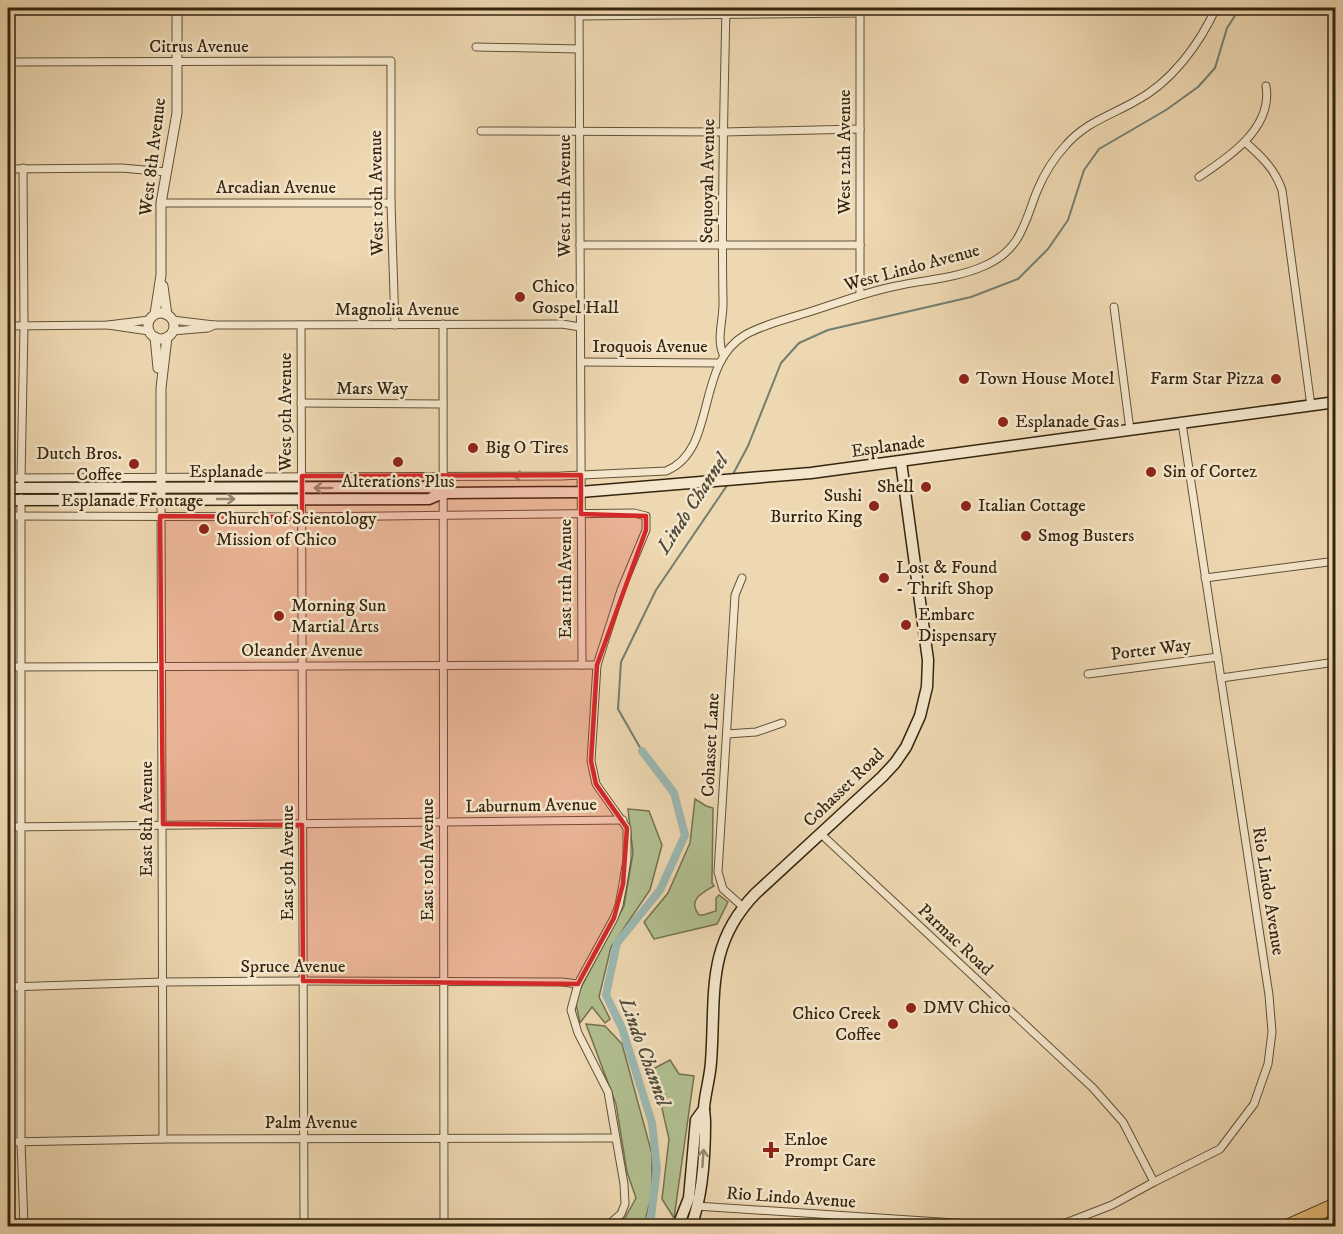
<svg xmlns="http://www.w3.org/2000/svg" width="1343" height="1234" viewBox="0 0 1343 1234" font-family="'IM FELL DW Pica',serif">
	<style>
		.green { fill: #b2c091; stroke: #747250; stroke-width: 1.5 }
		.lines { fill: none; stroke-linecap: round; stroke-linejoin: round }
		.stream { stroke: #727e70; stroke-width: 2 }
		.canal { stroke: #9bb9b2; stroke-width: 8 }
		.minor-casing { stroke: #635237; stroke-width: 9 }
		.tertiary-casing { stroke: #635237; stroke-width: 11 }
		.secondary-casing { stroke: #35250e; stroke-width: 13 }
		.motorway-casing { stroke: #35250e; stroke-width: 16 }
		.minor { stroke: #f4e6cc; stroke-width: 7 }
		.tertiary { stroke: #f4e6cc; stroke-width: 9 }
		.secondary { stroke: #f4e6cc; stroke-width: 10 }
		.motorway { stroke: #e7bc78; stroke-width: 14 }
		.oneway { stroke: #94866d }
		.marked { fill: #d62828; fill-opacity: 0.2; stroke: #d62828; stroke-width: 4.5; stroke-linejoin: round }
		.poi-dot { fill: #8f2418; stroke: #f4e6cc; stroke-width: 2 }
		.labels { text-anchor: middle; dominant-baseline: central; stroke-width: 5; stroke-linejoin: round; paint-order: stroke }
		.street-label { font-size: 18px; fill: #35250e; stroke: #f4e6cc }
		.poi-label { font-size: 18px; fill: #35250e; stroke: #f4e6cc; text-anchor: start }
		.water-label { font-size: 20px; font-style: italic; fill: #4e4a37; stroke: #f4e6cc }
	</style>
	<rect width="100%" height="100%" fill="#eed8b1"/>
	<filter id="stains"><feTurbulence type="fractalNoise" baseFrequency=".00333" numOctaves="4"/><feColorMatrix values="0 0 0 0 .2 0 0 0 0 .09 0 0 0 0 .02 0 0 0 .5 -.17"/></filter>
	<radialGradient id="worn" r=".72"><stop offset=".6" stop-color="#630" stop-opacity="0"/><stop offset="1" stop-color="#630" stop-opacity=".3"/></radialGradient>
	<g class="green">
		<path d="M695 799 706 806 713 808 712 883 714 886C702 893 687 900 699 915 704 916 711 912 716 911V898L719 895 728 902 717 924 654 939 644 922 668 893 690 843Z"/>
		<polygon points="628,809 649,811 662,845 650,890 611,947 599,997 610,1019 605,1023 592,1007 580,1023 575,999 624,906 633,853"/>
		<polygon points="586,1024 605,1026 622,1044 652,1154 652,1194 644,1224 641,1226 610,1226 625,1218 636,1198 627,1172 616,1104"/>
		<polygon points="670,1060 679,1074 694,1076 674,1218 662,1199 669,1139 653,1069"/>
	</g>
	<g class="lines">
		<g class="stream">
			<polyline points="732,476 748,446 781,363 799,343 828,330 971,297 1018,279 1048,249 1068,220 1084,170 1099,149 1166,110 1198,87 1215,68 1227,28 1240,8"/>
			<polyline points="642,751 618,709 621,662 656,590 728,484"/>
		</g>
		<polyline class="canal" points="642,751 674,793 685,835 660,890 617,943 606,995 622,1028 652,1123 657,1169 651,1217 644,1226"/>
		<defs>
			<g id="minor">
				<polyline points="579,8 582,665"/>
				<polyline points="860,8 860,295"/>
				<polyline points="579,16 860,13"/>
				<polyline points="476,47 579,49"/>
				<polyline points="8,62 391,61 391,203 395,325"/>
				<polyline points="481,131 724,132 860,129"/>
				<path d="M1245 142C1261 156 1275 169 1282 190L1311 406"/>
				<polyline points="8,169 122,168 166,172"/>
				<path d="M1199 177C1229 157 1273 128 1266 86"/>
				<polyline points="161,203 391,203"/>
				<polyline points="580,245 860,245"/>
				<polyline points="1114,307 1130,430"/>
				<polyline points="172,320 214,325 562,324 580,327"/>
				<polyline points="443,324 444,1226"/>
				<polyline points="108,325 149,331"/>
				<polyline points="301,325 304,1226"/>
				<polyline points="8,326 108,325 149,320"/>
				<polyline points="172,331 208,328 214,325"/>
				<path d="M723 354C716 338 724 318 723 300 721 203 724 105 726 8"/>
				<polyline points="581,362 718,363"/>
				<polyline points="301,403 443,404"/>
				<path d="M8 478 561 476 666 471C718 450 694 365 745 335 764 324 787 319 809 312 838 303 866 292 896 286 925 280 957 278 984 266 1021 250 1024 224 1037 191 1044 174 1053 159 1066 145 1085 123 1109 116 1134 102 1171 83 1199 45 1216 8"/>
				<polyline points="21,481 24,326 23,168"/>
				<polyline points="21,498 21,1142 24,1226"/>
				<polyline points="161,499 163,1139"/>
				<polyline points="8,516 302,517 634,513 646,516 646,530 621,590 597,665 591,761 596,784 627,828 627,859 623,884 619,905 614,918 578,984 571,1010 578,1033 608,1092 624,1184 625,1204 621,1214 607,1226"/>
				<polyline points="742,578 735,595 718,872 723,889 743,907"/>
				<polyline points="1205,578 1336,561"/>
				<polyline points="8,667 597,665"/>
				<polyline points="1088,674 1218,657"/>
				<polyline points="1221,678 1336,662"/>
				<polyline points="727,734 756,732 782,723"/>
				<polyline points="8,827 623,820"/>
				<polyline points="821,834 1093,1088 1123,1122 1154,1182"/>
				<polyline points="8,987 163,982 303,981 562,982 578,984"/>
				<polyline points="8,1142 163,1139 615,1138"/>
				<polyline points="696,1206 1001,1226"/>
				<polyline points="1033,1226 1063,1224 1112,1205 1154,1182 1220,1149 1254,1104 1268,1064 1272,1032 1269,995 1182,423"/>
			</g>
			<g id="tertiary">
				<polyline points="163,286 167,315"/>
				<circle cx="161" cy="326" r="13"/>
				<polyline points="155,314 161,275 161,203 177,113 177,8"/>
				<polyline points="155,337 158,368"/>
				<polyline points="161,493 161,388 167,337"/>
			</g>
			<g id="secondary">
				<polyline points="8,488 430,487 443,493"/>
				<polyline points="8,500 429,499 443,493 580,492 811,473 1336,402"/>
				<polyline points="678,1226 689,1198 696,1120 704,1109"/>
				<path d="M691 1226C703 1196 705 1154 705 1122 705 1117 704 1113 704 1108 705 1093 710 1078 711 1062 716 996 705 946 755 894L882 777 895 763 906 747 920 716 927 687 928 660 901 462"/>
			</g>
			<polyline id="motorway" points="1289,1226 1336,1205"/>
		</defs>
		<use href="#minor" class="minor-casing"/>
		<use href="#tertiary" class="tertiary-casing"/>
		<use href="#secondary" class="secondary-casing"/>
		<use href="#motorway" class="motorway-casing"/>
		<use href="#minor" class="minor"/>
		<use href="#tertiary" class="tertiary"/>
		<use href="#secondary" class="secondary"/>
		<use href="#motorway" class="motorway"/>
	</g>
	<defs><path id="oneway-shaft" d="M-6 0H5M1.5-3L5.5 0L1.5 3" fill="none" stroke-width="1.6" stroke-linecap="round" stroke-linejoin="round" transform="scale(1.5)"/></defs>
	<g class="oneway">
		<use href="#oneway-shaft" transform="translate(522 476) rotate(180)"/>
		<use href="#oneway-shaft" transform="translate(323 488) rotate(180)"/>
		<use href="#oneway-shaft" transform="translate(226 499)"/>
		<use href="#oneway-shaft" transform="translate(703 1158) rotate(-86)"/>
	</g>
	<path class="marked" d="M581 475V514L646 516V530L597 665 591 761 596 784 627 828 623 884 614 918 578 984 303 981 302 825 163 824 160 516 302 517V476Z"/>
	<g class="poi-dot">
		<circle cx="520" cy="297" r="6"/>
		<circle cx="964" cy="379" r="6"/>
		<circle cx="1276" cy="379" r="6"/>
		<circle cx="1003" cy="422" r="6"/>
		<circle cx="473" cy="448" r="6"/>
		<circle cx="398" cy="462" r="6"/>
		<circle cx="134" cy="464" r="6"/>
		<circle cx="1151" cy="472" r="6"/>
		<circle cx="926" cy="487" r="6"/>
		<circle cx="874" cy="506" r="6"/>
		<circle cx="966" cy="506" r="6"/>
		<circle cx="204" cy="529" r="6"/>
		<circle cx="1026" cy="536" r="6"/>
		<circle cx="884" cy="578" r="6"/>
		<circle cx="279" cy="616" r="6"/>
		<circle cx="906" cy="625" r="6"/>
		<circle cx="911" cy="1008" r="6"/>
		<circle cx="893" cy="1024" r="6"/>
		<path d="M768 1141h6v6h6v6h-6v6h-6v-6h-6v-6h6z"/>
	</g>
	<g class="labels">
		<g class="street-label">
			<text x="199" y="47">Citrus Avenue</text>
			<text transform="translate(845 152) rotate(-90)">West 12th Avenue</text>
			<text transform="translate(153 157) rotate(-83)">West 8th Avenue</text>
			<text transform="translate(708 181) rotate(-89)">Sequoyah Avenue</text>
			<text x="276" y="188">Arcadian Avenue</text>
			<text transform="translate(377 193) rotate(-91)">West 10th Avenue</text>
			<text transform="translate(565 196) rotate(-90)">West 11th Avenue</text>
			<text transform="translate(912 268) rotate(-15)">West Lindo Avenue</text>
			<text x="397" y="310">Magnolia Avenue</text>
			<text x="650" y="347">Iroquois Avenue</text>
			<text x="372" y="389">Mars Way</text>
			<text transform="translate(286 412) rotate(-90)">West 9th Avenue</text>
			<text transform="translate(888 447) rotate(-8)">Esplanade</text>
			<text x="226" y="472">Esplanade</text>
			<text x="132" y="501">Esplanade Frontage</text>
			<text transform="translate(566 579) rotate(-90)">East 11th Avenue</text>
			<text transform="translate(1151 650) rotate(-7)">Porter Way</text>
			<text x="302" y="651">Oleander Avenue</text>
			<text transform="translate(711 745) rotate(-87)">Cohasset Lane</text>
			<text transform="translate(844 788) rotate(-44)">Cohasset Road</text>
			<text transform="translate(531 806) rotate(-1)">Laburnum Avenue</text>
			<text transform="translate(147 819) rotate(-90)">East 8th Avenue</text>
			<text transform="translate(428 860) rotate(-90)">East 10th Avenue</text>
			<text transform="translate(288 863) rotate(-90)">East 9th Avenue</text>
			<text transform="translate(1268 891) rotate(81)">Rio Lindo Avenue</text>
			<text transform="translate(955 940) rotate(43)">Parmac Road</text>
			<text x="293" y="967">Spruce Avenue</text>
			<text x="311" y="1123">Palm Avenue</text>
			<text transform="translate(791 1198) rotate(4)">Rio Lindo Avenue</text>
		</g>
		<g class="poi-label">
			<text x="532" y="287">Chico<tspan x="532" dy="21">Gospel Hall</tspan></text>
			<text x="976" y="379">Town House Motel</text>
			<text x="1264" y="379" text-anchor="end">Farm Star Pizza</text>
			<text x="1015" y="422">Esplanade Gas</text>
			<text x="485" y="448">Big O Tires</text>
			<text x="122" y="454" text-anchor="end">Dutch Bros.<tspan x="122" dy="21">Coffee</tspan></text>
			<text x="1163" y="472">Sin of Cortez</text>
			<text x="398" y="482" text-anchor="middle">Alterations Plus</text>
			<text x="914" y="487" text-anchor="end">Shell</text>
			<text x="862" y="496" text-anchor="end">Sushi<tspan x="862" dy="21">Burrito King</tspan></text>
			<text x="978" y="506">Italian Cottage</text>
			<text x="216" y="519">Church of Scientology<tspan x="216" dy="21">Mission of Chico</tspan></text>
			<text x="1038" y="536">Smog Busters</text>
			<text x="896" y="568">Lost &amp; Found<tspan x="896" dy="21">- Thrift Shop</tspan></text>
			<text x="291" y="606">Morning Sun<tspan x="291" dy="21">Martial Arts</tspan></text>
			<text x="918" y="615">Embarc<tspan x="918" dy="21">Dispensary</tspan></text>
			<text x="923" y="1008">DMV Chico</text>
			<text x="881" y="1014" text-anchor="end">Chico Creek<tspan x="881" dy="21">Coffee</tspan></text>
			<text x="784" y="1140">Enloe<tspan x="784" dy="21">Prompt Care</tspan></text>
		</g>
		<g class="water-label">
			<text transform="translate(693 504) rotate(-57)">Lindo Channel</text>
			<text transform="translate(644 1052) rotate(70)">Lindo Channel</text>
		</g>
	</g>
	<rect width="1343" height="1234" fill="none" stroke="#eed8b1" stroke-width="30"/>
	<rect x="9" y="9" width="1325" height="1216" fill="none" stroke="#35250e" stroke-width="3"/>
	<rect x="15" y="15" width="1313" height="1204" fill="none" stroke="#35250e" stroke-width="1.5"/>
	<rect width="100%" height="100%" filter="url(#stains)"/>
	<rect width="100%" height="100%" fill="url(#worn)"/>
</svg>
